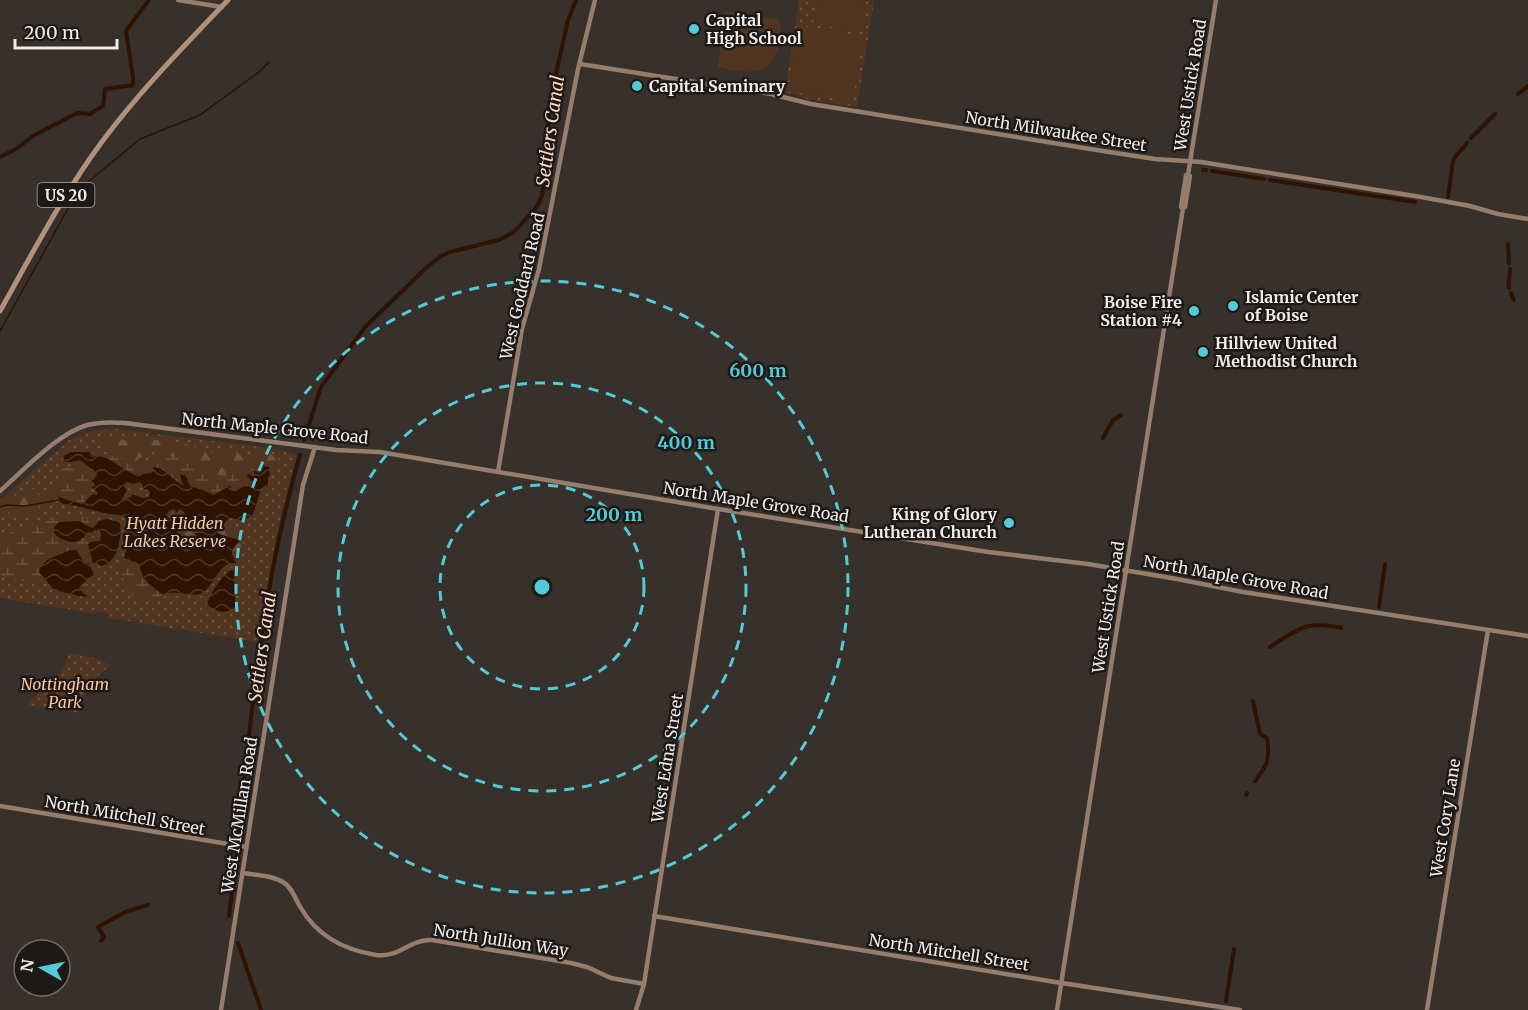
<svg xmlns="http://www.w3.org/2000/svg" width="1528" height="1010" viewBox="0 0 1528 1010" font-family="Merriweather,serif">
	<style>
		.green { fill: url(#green-dots) }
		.forest { fill: url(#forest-firs) }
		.wetland { fill: url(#wetland-marsh) }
		.pitch { fill: #513521 }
		.water { fill: url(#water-waves); fill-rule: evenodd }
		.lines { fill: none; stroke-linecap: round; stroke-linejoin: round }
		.stream { stroke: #2f1200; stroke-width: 1.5 }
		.canal { stroke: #2f1200; stroke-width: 4 }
		.secondary { stroke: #967d6c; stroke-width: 4.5 }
		.primary { stroke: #b1917c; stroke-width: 5 }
		.ring { fill: none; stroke: #52cbd9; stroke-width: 3; stroke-dasharray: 10 8 }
		.poi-dot { fill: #52cbd9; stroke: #1c1916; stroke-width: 2 }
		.labels { text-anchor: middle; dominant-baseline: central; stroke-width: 5; stroke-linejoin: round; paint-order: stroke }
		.shield { fill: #1c1916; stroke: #b0aca9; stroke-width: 1.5 }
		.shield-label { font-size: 15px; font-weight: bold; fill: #f0ebe8 }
		.poi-label { font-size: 16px; font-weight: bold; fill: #f0ebe8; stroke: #1c1916; text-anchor: start }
		.street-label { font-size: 16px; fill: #f0ebe8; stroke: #1c1916 }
		.park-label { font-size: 16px; font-style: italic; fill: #fec298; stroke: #1c1916 }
		.water-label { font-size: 18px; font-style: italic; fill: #fed8c0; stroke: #1c1916 }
		.centre { fill: #52cbd9; stroke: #1c1916; stroke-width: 3 }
		.ring-label { font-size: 18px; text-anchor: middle; font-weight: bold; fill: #52cbd9; stroke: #1c1916; stroke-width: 5; stroke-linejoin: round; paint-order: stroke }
	</style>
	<defs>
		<pattern id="green-dots" width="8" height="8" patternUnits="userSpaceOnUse" patternTransform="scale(1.5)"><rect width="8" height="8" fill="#513521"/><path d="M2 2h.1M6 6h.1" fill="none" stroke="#6a5241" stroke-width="1.8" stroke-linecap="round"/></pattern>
		<pattern id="forest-firs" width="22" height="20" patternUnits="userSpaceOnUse" patternTransform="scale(1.5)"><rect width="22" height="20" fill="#513521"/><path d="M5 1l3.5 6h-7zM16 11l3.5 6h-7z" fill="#6a5241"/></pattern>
		<pattern id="wetland-marsh" width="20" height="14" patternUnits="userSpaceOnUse" patternTransform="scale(1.5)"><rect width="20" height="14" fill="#513521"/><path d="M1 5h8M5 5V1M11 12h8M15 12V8" fill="none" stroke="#6a5241"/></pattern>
		<pattern id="water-waves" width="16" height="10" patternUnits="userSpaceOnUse" patternTransform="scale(1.5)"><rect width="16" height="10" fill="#2f1200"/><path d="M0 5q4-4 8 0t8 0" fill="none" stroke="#4d3525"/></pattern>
	</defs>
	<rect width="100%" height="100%" fill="#37302b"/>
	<g class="green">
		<polygon points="799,0 874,1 857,107 811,100 785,92"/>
		<polygon points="116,429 263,447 285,451 297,455 277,532 258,642 108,618 108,613 97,611 96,614 0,598 0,500 68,441 84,433 99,430"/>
		<path d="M69 653 95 658 110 665C91 682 85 687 80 713L29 705 33 699C47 685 65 675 69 653Z"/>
	</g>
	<g class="forest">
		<path d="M103 437 126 440H165L193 446 211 453 227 451 247 456 257 454V448C269 451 278 456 278 470L275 474 270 473 269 467 271 466 262 463H257L251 469 250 472 247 473 236 471 224 477 218 475 215 472 191 464 187 459 159 455 150 450 135 462 106 454V448L97 445 94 439Z"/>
		<path d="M30 487 33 489 37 496 46 492H53L57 501 39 504 36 515 10 516 9 511 0 513V500L2 498 14 495 19 498C21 492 23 489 30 487Z"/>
		<path d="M173 509 175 510 176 512 180 509 183 511 185 515 184 517 203 528 204 532 202 533H198V543C190 544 179 535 174 529L173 524 167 519 166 515 169 511Z"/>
		<path d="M227 525 243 535C245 544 242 547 235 552 236 558 242 561 237 568L233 566 225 569 207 591 206 590C214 580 221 563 236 562 233 552 227 549 240 542 230 536 220 536 211 529Z"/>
	</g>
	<g class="wetland">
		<path d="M89 452C94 453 99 453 104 454 119 456 148 472 159 455 167 456 177 456 185 459 193 462 198 468 208 467L218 475 224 477 236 471 247 473 250 472 251 469 248 467 251 462C253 461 270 462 271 463V467L266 466 258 473H255L254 477 250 475 253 482 251 485 232 490H230L229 486 214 495C204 492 189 486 181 480L185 487 182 485 159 467C156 469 154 472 151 473 150 473 142 474 141 474 123 475 110 451 92 457Z"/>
		<polygon points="80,460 95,471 97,475 91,480 95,482 95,486 92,487 97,492 97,495 93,494 82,504 67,500 58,496 55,489 51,487 51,484 60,483 61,475 58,473 62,466 77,469 77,464 71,462"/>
		<path d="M75 515C84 517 90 520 99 521L93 528 87 526 56 536C71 544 70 545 85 536V543L80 545 87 554 91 553 92 561 97 563C98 571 95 573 90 580 87 584 88 589 87 594L79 589 82 584 94 574 91 569 89 563 85 564 79 552 76 550 50 557 45 579 51 585H49L39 581H33L30 583 0 576V543L8 534 15 530 24 528 44 520Z"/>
		<path d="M120 559 136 562 141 567V574L149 584 162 594 161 596C157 598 151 600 147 600 124 603 122 575 120 559Z"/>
	</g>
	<g class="pitch">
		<path d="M817 0H863C867 11 866 21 865 32L813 24Z"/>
		<path d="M725 11 778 19C782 26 781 34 780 41 772 79 747 74 718 67Z"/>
		<polygon points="800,26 861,36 863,38 853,100 851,101 789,91 788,89 798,28"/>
	</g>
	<g class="water">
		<path d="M70 452H89L92 457C108 452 121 471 136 474 140 475 146 473 151 473L154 467C166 468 173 481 184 486L181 480 180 473 185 474 190 486 202 490 214 495 229 486 231 487 230 490H232L251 485 253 482 247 476 248 474 254 477V471H256L258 473 263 470V466L269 467 270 476 268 477V487L264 486C256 495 258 508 251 517L240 520 230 518 223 524 210 522 209 523V527L221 535 240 540 232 550V554L236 563C217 562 215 587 200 594 196 596 182 593 177 593 172 592 166 594 162 594 155 589 148 584 143 576 140 571 141 567 136 562 131 561 127 562 124 557L131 534 125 517C117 513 109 515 100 512 87 509 74 504 61 504L58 496 67 500 82 504 93 494 97 495V492L91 487 95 486 94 482H91L97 475 95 471 80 460 71 462H65L63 460 64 456ZM126 482 134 484 140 482 143 485V489H147L150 492 149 497 143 498 133 494 131 497 123 501 122 499 127 490 124 487ZM173 509 175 510 176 513 180 509 183 511 185 514 184 517 191 520 203 528 204 532 202 533H195L199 540 198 543C190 544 179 535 174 529L173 524 167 519 166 515 169 511Z"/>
		<path d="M107 519 114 520 120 523C122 538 118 564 100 566L97 563H92V558L88 545 90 542 100 541 101 533 99 531 95 530 91 533 88 532C81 542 73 545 62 539 55 536 54 534 54 527L59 522 80 521 87 526 93 528 99 521Z"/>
		<path d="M69 550H76L85 563H89C90 568 93 571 94 575L89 577 79 588 87 594V596L84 597 54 590 39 572C43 557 58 557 69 550Z"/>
		<path d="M231 570 234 571 235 607C227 615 212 612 207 603 212 592 220 577 231 570Z"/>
	</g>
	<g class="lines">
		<g class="stream">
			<polyline points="0,331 70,205 88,182 140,139 200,115 259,72 269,62"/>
			<polyline points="0,507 7,505 25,506 59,500"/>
		</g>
		<g class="canal">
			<polyline points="1518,94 1528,86"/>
			<polyline points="1471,138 1495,114"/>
			<polyline points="0,157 16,149 33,136 77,113 90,114 103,106 105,89 133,85 133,77 126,31 148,1"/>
			<polyline points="1203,170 1206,170"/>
			<polyline points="1212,171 1264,179"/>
			<polyline points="1270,180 1415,202"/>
			<path d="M1448 197 1453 161C1456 153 1463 150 1467 143"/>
			<polyline points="1508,244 1509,263"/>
			<path d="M1509 288C1508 282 1510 276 1510 269"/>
			<polyline points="1511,293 1514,300"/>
			<polyline points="1103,438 1113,420 1121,415"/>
			<polyline points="304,440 321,387 365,327 428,266 441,256 450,252 499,240 514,232 536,208 542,196 544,184 550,100 568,20 576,0"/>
			<polyline points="1379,607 1385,564"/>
			<path d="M1270 647C1298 629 1306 620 1341 628"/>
			<path d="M1253 701 1260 734 1267 738C1270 759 1268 764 1255 781"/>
			<polyline points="1246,795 1247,793"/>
			<path d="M238 841C251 711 263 581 300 455"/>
			<polyline points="229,916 237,851"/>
			<polyline points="101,941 104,937 98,927 125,912 148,905"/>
			<polyline points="238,943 261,1010"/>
			<polyline points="1226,1001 1234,949"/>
		</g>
		<g class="secondary">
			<polyline points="178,0 222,7"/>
			<polyline points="580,64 771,94 811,104 1109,152 1155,159 1201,162 1421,197 1470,206 1498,214 1528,219"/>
			<polyline points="1183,208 1181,207 1186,175 1188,175"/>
			<polyline points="498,472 522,329 539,269 578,69 595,0"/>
			<path d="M0 491C24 470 57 434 87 425 99 422 112 422 125 423L336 450 380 452 718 509 988 552 1088 564 1177 579 1243 592 1528 636"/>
			<polyline points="0,806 246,847"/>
			<path d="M243 873C255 875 272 875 283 882 292 887 295 899 301 908 317 936 345 950 376 955 399 958 410 939 432 940L571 963 587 967 611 978 644 984"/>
			<polyline points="654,916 1055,982 1240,1010"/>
			<polyline points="221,1010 303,485 315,447"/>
			<polyline points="636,1010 644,984 718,509"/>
			<polyline points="1057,1010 1183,208 1185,207 1190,176 1188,175 1216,0"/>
			<polyline points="1427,1010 1488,630"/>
		</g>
		<path class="primary" d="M0 311C32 254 62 196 101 143 139 92 184 46 228 0"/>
	</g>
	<g class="ring">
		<circle cx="542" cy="587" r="102"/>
		<circle cx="542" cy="587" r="204"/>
		<circle cx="542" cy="587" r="306"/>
	</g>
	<g class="poi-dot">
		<circle cx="694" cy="29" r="6"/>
		<circle cx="637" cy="86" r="6"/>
		<circle cx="1233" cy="306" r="6"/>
		<circle cx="1194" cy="311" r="6"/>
		<circle cx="1203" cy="352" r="6"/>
		<circle cx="1009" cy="523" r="6"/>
	</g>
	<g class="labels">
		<rect class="shield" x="37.5" y="183" width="57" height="24" rx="4.5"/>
		<g class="shield-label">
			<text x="66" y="195">US 20</text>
		</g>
		<g class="poi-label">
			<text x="706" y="20">Capital<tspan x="706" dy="18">High School</tspan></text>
			<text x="649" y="86">Capital Seminary</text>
			<text x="1245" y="297">Islamic Center<tspan x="1245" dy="18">of Boise</tspan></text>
			<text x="1182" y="302" text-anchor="end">Boise Fire<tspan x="1182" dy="18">Station #4</tspan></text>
			<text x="1215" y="343">Hillview United<tspan x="1215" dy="18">Methodist Church</tspan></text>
			<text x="997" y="514" text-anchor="end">King of Glory<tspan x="997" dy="18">Lutheran Church</tspan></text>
		</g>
		<g class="street-label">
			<text transform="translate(1190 85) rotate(-81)">West Ustick Road</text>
			<text transform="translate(1056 131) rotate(9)">North Milwaukee Street</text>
			<text transform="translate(522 286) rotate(-77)">West Goddard Road</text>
			<text transform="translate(275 428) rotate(6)">North Maple Grove Road</text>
			<text transform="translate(756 502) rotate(9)">North Maple Grove Road</text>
			<text transform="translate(1236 577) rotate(10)">North Maple Grove Road</text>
			<text transform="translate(1108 607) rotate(-81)">West Ustick Road</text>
			<text transform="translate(667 758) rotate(-81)">West Edna Street</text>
			<text transform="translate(125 815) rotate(10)">North Mitchell Street</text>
			<text transform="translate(239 815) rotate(-81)">West McMillan Road</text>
			<text transform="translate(1445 818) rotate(-81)">West Cory Lane</text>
			<text transform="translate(501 940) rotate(9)">North Jullion Way</text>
			<text transform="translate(949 952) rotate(9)">North Mitchell Street</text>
		</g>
		<g class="park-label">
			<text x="175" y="523">Hyatt Hidden<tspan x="175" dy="18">Lakes Reserve</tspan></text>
			<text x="65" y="684">Nottingham<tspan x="65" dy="18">Park</tspan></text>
		</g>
		<g class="water-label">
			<text transform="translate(550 131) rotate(-82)">Settlers Canal</text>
			<text transform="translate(262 647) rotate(-82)">Settlers Canal</text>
		</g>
	</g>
	<circle cx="542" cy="587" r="9" class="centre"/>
	<g class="ring-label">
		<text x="758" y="377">600 m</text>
		<text x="686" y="449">400 m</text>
		<text x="614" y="521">200 m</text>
	</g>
	<g transform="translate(42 968) rotate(279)"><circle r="28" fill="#1c1916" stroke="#716d6a" stroke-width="1.5"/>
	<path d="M0-4.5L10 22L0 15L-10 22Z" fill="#52cbd9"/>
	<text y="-9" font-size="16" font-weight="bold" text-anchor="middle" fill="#f0ebe8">N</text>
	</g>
	<path d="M15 39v9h102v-9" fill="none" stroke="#f0ebe8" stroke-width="3"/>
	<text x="24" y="39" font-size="18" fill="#f0ebe8" stroke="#1c1916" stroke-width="4.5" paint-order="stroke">200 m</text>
</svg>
